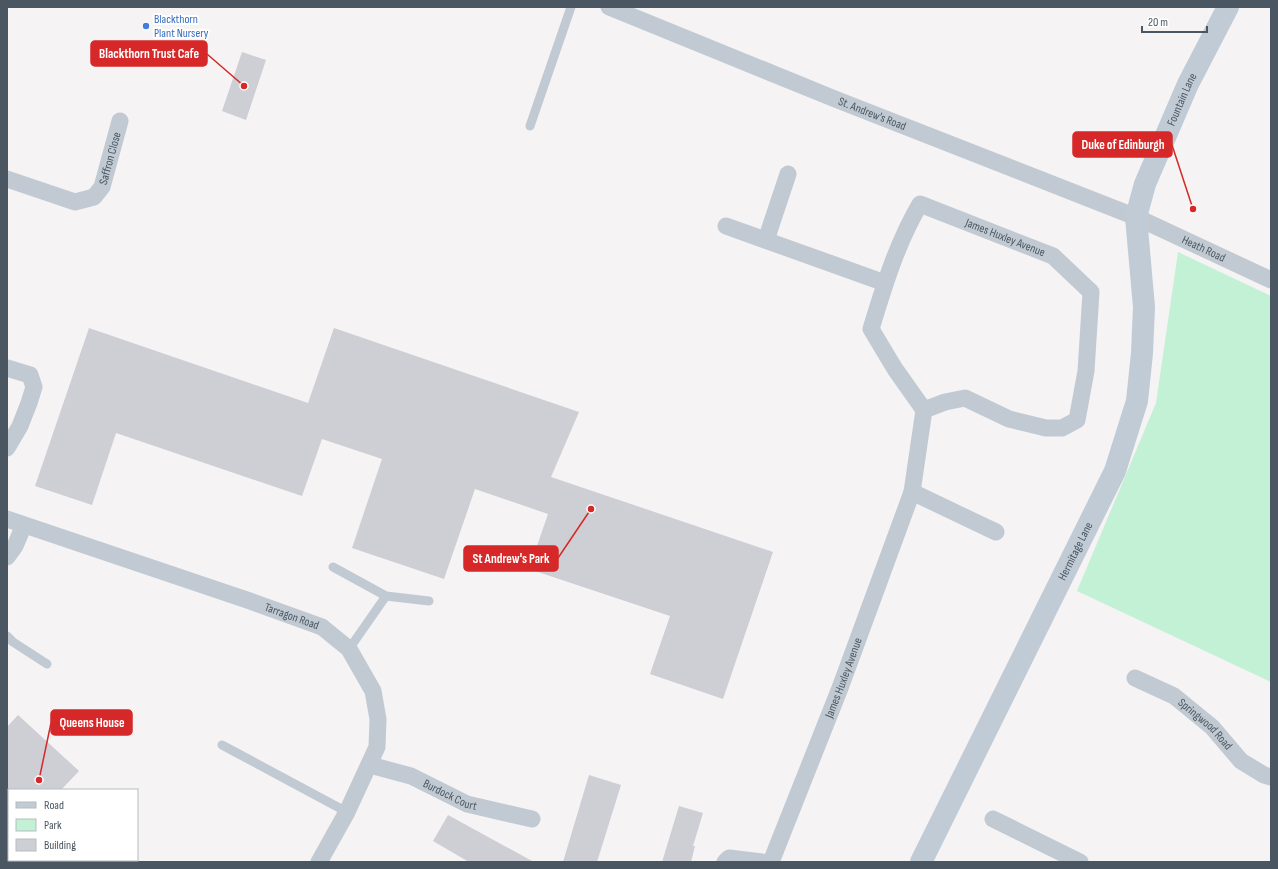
<svg xmlns="http://www.w3.org/2000/svg" width="1278" height="869" viewBox="0 0 1278 869" font-family="'Sofia Sans Condensed',sans-serif">
	<style>
		.green { fill: #c3f1d5 }
		.building { fill: #cdcfd5 }
		.lines { fill: none; stroke-linecap: round; stroke-linejoin: round }
		.service { stroke: #c1cad2; stroke-width: 9 }
		.minor { stroke: #c1cad2; stroke-width: 17 }
		.secondary { stroke: #c1cbd6; stroke-width: 22 }
		.shop-dot { fill: #3f7fe0; stroke: #fff; stroke-width: 1.5 }
		.labels { text-anchor: middle; dominant-baseline: central; stroke-width: 4; stroke-linejoin: round; paint-order: stroke }
		.shop-label { font-size: 12px; fill: #366cbe; stroke: #fff; text-anchor: start }
		.street-label { font-size: 12px; fill: #4a5661; stroke: #fff }
		.leader { fill: none; stroke: #d62828; stroke-width: 1.5 }
		.callout-dot { fill: #d62828; stroke: #fff; stroke-width: 1.5 }
		.callout { fill: #d62828; stroke: #d62828; stroke-width: 1.5 }
		.callout-label { font-size: 13px; text-anchor: middle; font-weight: bold; fill: #fff }
	</style>
	<rect width="100%" height="100%" fill="#f5f3f3"/>
	<polygon class="green" points="1178,252 1271,296 1271,682 1077,591 1156,403"/>
	<g class="building">
		<polygon points="242,52 266,60 246,120 222,111"/>
		<polygon points="89,328 308,403 334,328 579,412 551,477 773,552 723,699 650,674 670,616 529,569 548,514 475,489 444,579 352,548 382,459 322,439 302,496 116,433 92,505 35,486"/>
		<polygon points="18,715 79,771 61,790 9,790 9,848 7,850 7,727"/>
		<polygon points="589,775 621,785 597,862 563,862"/>
		<polygon points="679,806 703,813 693,846 695,846 691,862 662,862"/>
		<polygon points="448,815 534,862 469,862 433,841"/>
	</g>
	<g class="lines">
		<g class="service">
			<polyline points="530,126 571,7"/>
			<polyline points="333,567 386,596 429,601"/>
			<polyline points="7,636 13,642 47,664"/>
			<polyline points="349,649 386,596"/>
			<polyline points="222,745 347,812"/>
		</g>
		<g class="minor">
			<path id="s1" d="M609 7 835 99 1136 217 1271 280"/>
			<path id="s2" d="M7 179 75 202 94 197 102 187 120 121"/>
			<polyline points="726,226 885,283"/>
			<polyline points="766,240 788,174"/>
			<polyline points="7,368 30,375 34,387 29,403 20,426 7,448"/>
			<polyline points="912,492 996,532"/>
			<path id="s3" d="M7 519 250 601 322 627 349 649 373 691 378 719 377 747 347 812 319 862"/>
			<polyline points="7,557 15,546 24,525"/>
			<path id="s4" d="M1135 678 1174 696 1212 727 1241 761 1264 775 1271 777"/>
			<path id="s5" d="M370 765 411 776 467 804 532 819"/>
			<polyline points="993,819 1080,862"/>
			<polyline points="725,862 729,858 762,862"/>
			<path id="s6" d="M771 862 840 688 912 492 924 410 895 369 871 329C884 286 897 243 920 204L1053 256 1091 292 1086 371 1077 420 1062 428H1046L1009 419 965 398 945 402 924 410"/>
		</g>
		<path class="secondary" id="s7" d="M921 862 1115 471 1137 401 1142 353 1144 307 1136 217 1145 184 1188 84 1228 7"/>
	</g>
	<circle class="shop-dot" cx="146" cy="26" r="4"/>
	<g class="labels">
		<g class="shop-label">
			<text x="154" y="19">Blackthorn<tspan x="154" dy="14">Plant Nursery</tspan></text>
		</g>
		<g class="street-label">
			<text stroke="none"><textPath href="#s7" startOffset="821">Fountain Lane</textPath></text>
			<text stroke="none"><textPath href="#s1" startOffset="284">St. Andrew's Road</textPath></text>
			<text stroke="none"><textPath href="#s2" startOffset="134">Saffron Close</textPath></text>
			<text stroke="none"><textPath href="#s6" startOffset="802">James Huxley Avenue</textPath></text>
			<text stroke="none"><textPath href="#s1" startOffset="642">Heath Road</textPath></text>
			<text stroke="none"><textPath href="#s7" startOffset="347">Hermitage Lane</textPath></text>
			<text stroke="none"><textPath href="#s3" startOffset="301">Tarragon Road</textPath></text>
			<text stroke="none"><textPath href="#s6" startOffset="198">James Huxley Avenue</textPath></text>
			<text stroke="none"><textPath href="#s4" startOffset="85">Springwood Road</textPath></text>
			<text stroke="none"><textPath href="#s5" startOffset="86">Burdock Court</textPath></text>
		</g>
	</g>
	<path class="leader" d="M244 86L207 54M1193 209L1172 145M591 509L558 558M39 780L51 723"/>
	<g class="callout-dot">
		<circle cx="244" cy="86" r="4"/>
		<circle cx="1193" cy="209" r="4"/>
		<circle cx="591" cy="509" r="4"/>
		<circle cx="39" cy="780" r="4"/>
	</g>
	<g class="callout">
		<rect x="91" y="41" width="116" height="25" rx="4"/>
		<rect x="1073" y="132" width="99" height="25" rx="4"/>
		<rect x="464" y="546" width="94" height="25" rx="4"/>
		<rect x="51" y="710" width="81" height="25" rx="4"/>
	</g>
	<g class="callout-label">
		<text x="149" y="58">Blackthorn Trust Cafe</text>
		<text x="1123" y="149">Duke of Edinburgh</text>
		<text x="511" y="563">St Andrew's Park</text>
		<text x="92" y="727">Queens House</text>
	</g>
	<rect width="1278" height="869" fill="none" stroke="#4a5661" stroke-width="16"/>
	<rect x="8" y="789" width="130" height="72" fill="#ffffff" stroke="#b7bbc0"/>
	<rect x="16" y="802" width="20" height="6" fill="#c1cbd6" stroke="#b7bbc0"/>
	<text x="44" y="809" font-size="12" fill="#4a5661">Road</text>
	<rect x="16" y="819" width="20" height="12" fill="#c3f1d5" stroke="#b7bbc0"/>
	<text x="44" y="829" font-size="12" fill="#4a5661">Park</text>
	<rect x="16" y="839" width="20" height="12" fill="#cdcfd5" stroke="#b7bbc0"/>
	<text x="44" y="849" font-size="12" fill="#4a5661">Building</text>
	<path d="M1142 26v6h65v-6" fill="none" stroke="#4a5661" stroke-width="2"/>
	<text x="1148" y="26" font-size="12" fill="#4a5661" stroke="#ffffff" stroke-width="3" paint-order="stroke">20 m</text>
</svg>
